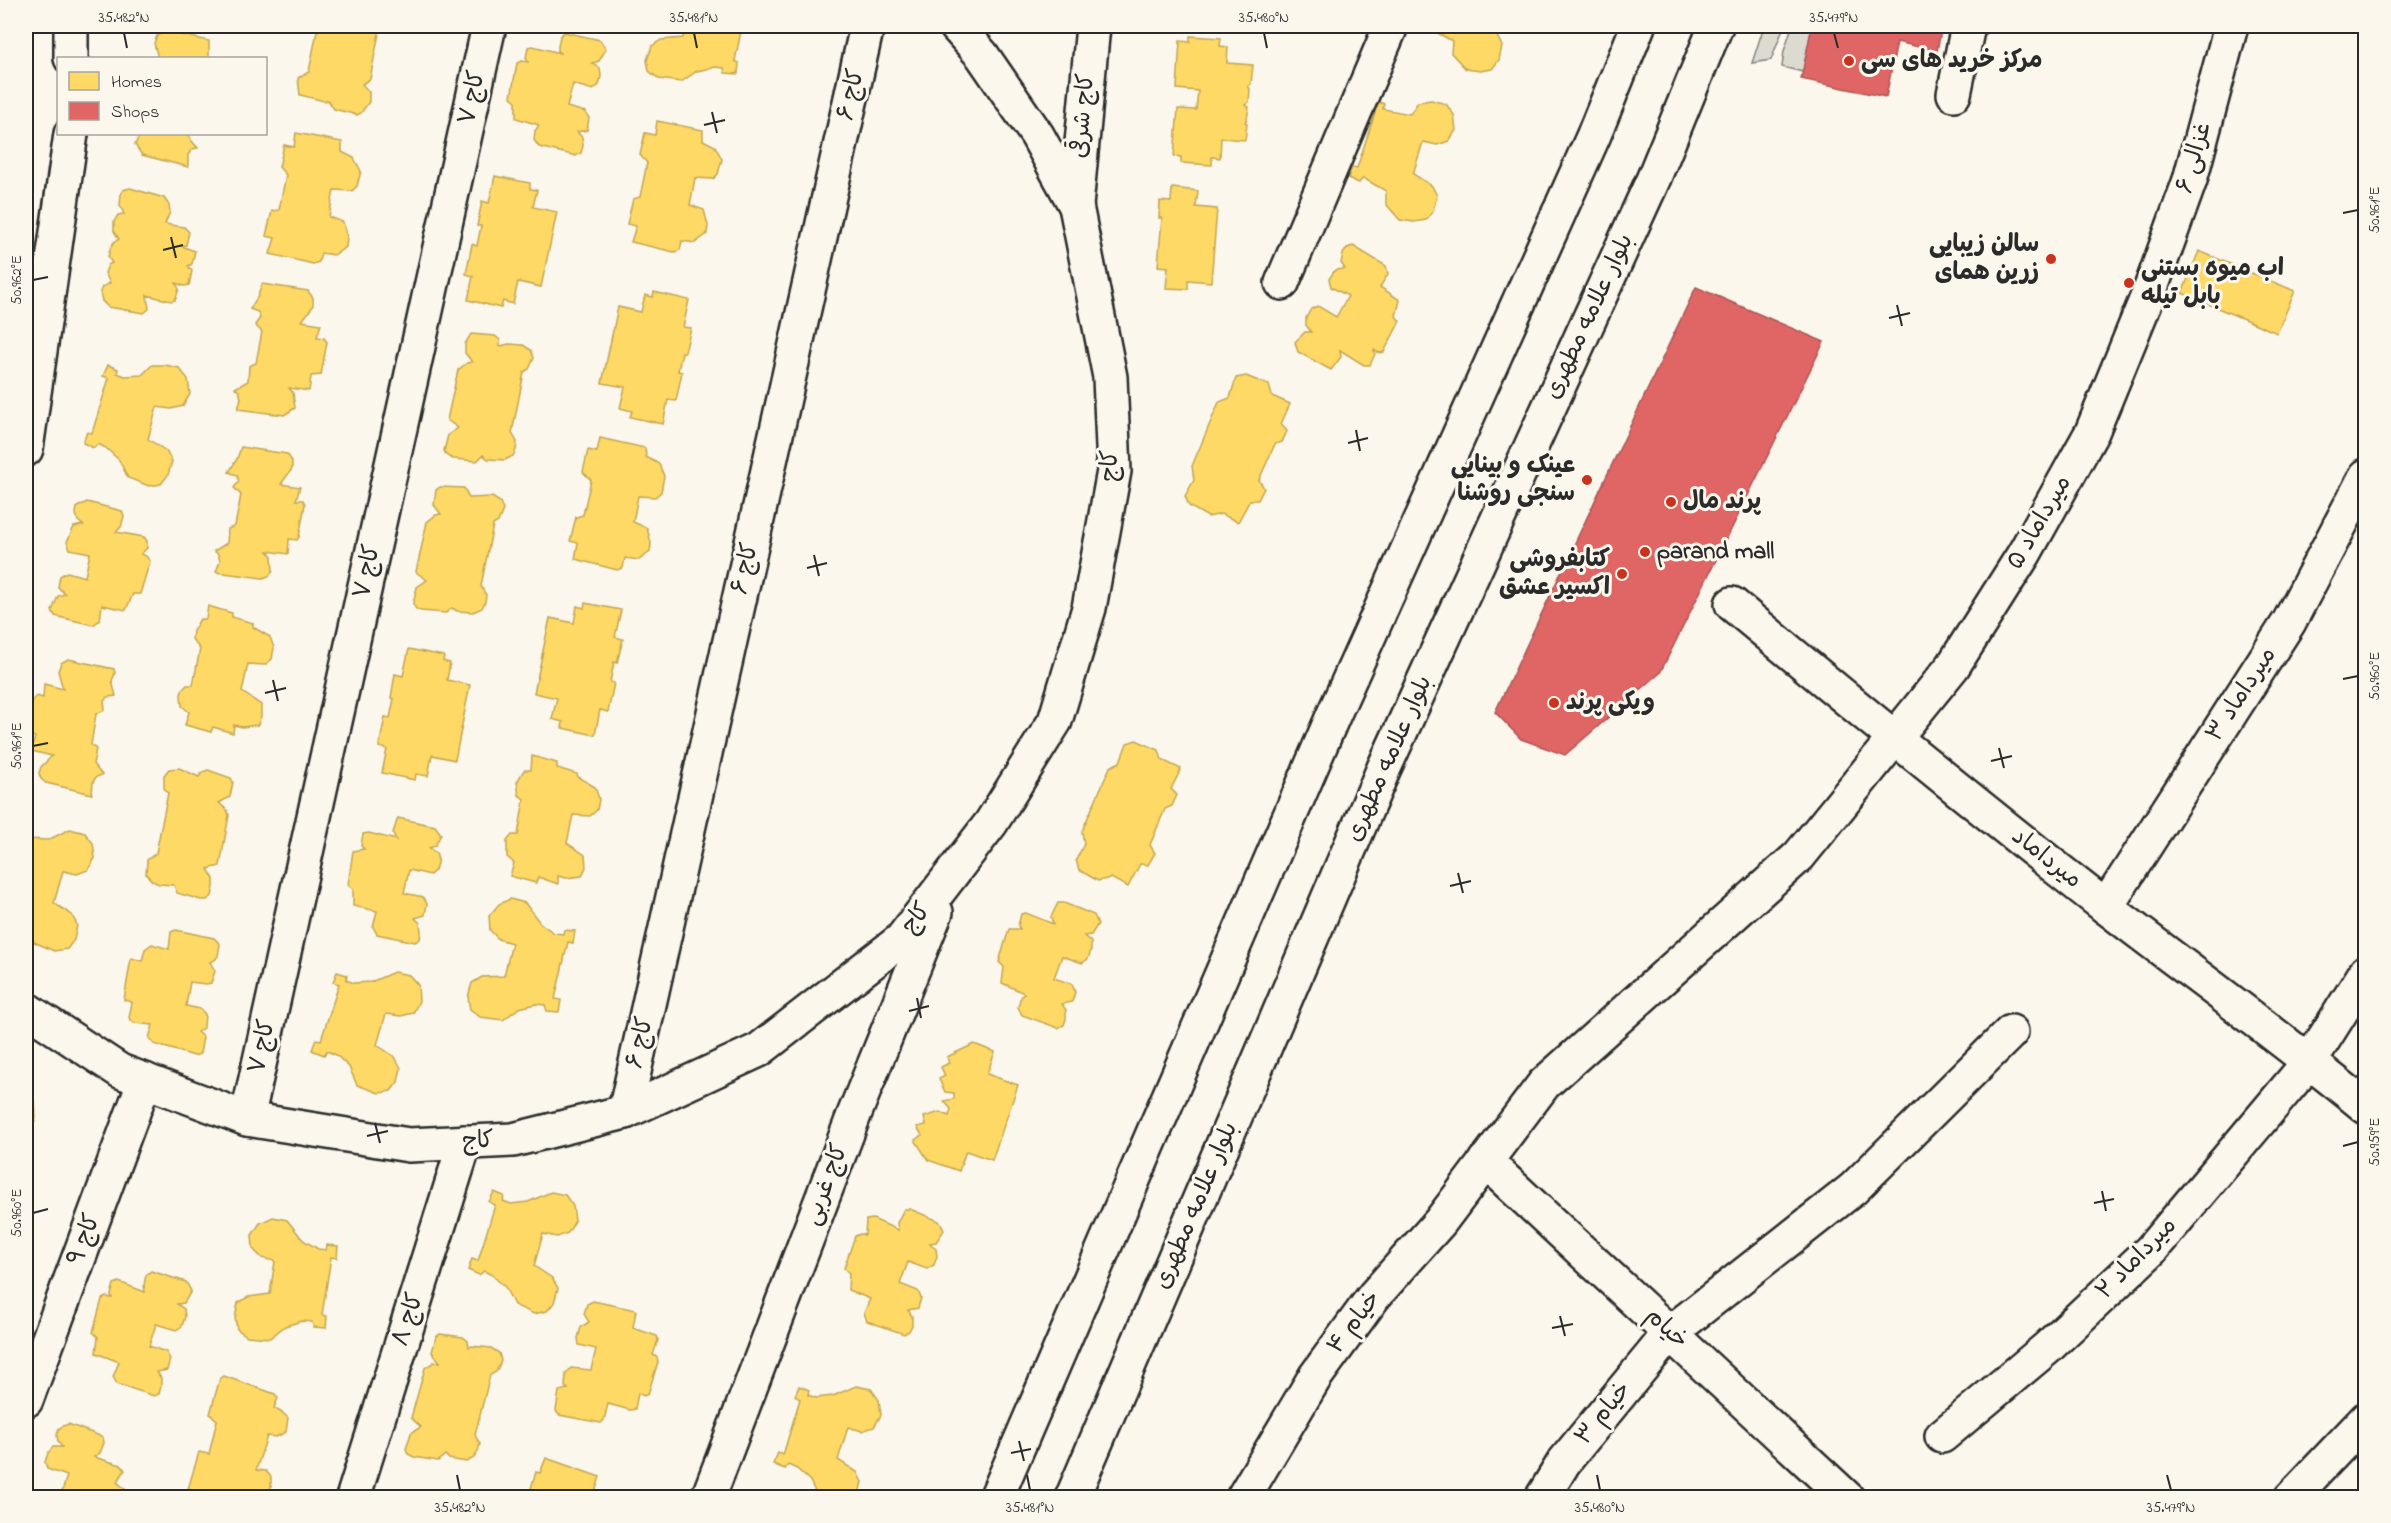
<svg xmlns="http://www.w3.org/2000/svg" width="2391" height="1523" viewBox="0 0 2391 1523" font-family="'Indie Flower','Playpen Sans Arabic',sans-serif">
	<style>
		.green { fill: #dddad0; stroke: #84827e; stroke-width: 1.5 }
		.homes { fill: #ffd966; stroke: #bfa554; stroke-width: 1.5 }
		.shops { fill: #e06666; stroke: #aa5454; stroke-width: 1.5 }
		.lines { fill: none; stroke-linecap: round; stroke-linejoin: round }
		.minor-casing { stroke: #2b2b2b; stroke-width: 38 }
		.tertiary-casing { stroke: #2b2b2b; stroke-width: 38 }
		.secondary-casing { stroke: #2b2b2b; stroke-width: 38 }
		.minor { stroke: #fbf7ec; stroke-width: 33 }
		.tertiary { stroke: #fbf7ec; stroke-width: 33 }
		.secondary { stroke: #fbf7ec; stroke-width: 33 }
		.ticks { fill: none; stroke: #2b2b2b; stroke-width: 2 }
		.poi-dot { fill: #c8321e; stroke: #fbf7ec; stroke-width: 2 }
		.labels { text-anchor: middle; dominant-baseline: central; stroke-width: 6; stroke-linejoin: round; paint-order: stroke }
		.poi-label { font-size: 24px; font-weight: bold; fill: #2b2b2b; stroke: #fbf7ec; text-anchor: start }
		.street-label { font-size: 24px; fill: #2b2b2b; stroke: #fbf7ec }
		.neatline { fill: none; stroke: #2b2b2b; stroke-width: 2 }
		.ticks-label { font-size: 15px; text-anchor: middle; fill: #2b2b2b }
	</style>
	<rect width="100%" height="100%" fill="#fbf7ec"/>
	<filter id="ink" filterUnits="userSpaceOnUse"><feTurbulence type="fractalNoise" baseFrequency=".0167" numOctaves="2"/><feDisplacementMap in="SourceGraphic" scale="12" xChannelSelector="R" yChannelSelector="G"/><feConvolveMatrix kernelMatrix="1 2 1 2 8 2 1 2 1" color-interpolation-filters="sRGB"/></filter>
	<g filter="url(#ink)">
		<g class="green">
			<polygon points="1764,26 1784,26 1771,60 1752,63"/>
			<polygon points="1792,26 1812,26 1803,72 1782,67 1784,51"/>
		</g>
		<g class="homes">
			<polygon points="318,26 378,26 380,28 370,79 362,84 369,92 369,102 361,113 357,115 334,109 328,100 324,101 300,95 298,78 309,72"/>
			<polygon points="686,26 742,26 735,61 739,63 738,74 725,73 724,68 715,67 697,71 681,82 659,79 649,71 647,60 652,46 661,40 683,38"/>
			<polygon points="1414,26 1484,26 1497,36 1502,46 1499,60 1492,69 1480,71 1466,69 1451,53 1452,41 1429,28 1425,32"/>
			<polygon points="164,31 209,41 209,58 158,58 154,43 157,36"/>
			<polygon points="564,32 600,40 606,49 599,61 592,63 600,68 601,76 599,85 593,90 573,84 567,107 585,112 589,118 587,130 577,132 582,137 583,146 581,153 576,156 539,147 534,140 535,131 539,125 516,118 516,101 511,97 517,63 522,61 528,62 526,58 528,47 533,46 560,53 558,51 558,46 560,36"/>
			<polygon points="1190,36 1221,38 1220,46 1228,47 1227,63 1253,65 1251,84 1248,86 1250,89 1249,102 1245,105 1249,107 1247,119 1245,121 1247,124 1245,140 1221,138 1220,158 1212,157 1212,165 1181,163 1181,157 1174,156 1178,109 1196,110 1198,91 1177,89 1180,41 1190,42"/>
			<polygon points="1374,100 1384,104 1383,109 1410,114 1418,102 1431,100 1446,104 1454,115 1456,130 1449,141 1437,145 1423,142 1413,174 1432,186 1437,196 1433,211 1426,220 1414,222 1400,220 1386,204 1386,191 1363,178 1359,183 1348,178 1352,167 1357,168 1375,113 1370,110"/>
			<polygon points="657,121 703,130 703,140 715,146 722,159 718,174 713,179 695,178 690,205 704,210 708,225 707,234 695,243 682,241 680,250 674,252 631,242 636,226 627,224 633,199 640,197 647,163 640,155 645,133 655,135"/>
			<polygon points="296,133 342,142 342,152 354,158 361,171 357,186 352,191 334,190 329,217 343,222 347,237 346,247 334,255 321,253 319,262 313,264 270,254 275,238 266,236 272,211 279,210 286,175 279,167 284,145 294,147"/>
			<polygon points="140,134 189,134 191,140 198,148 192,149 188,155 188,167 142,155 135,145"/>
			<polygon points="495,176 530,183 530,189 537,190 533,207 557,212 541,287 518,282 513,304 503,301 501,308 468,300 473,276 466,274 472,244 477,246 481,226 477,226 482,201 489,203"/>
			<polygon points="130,188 164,198 169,205 170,212 165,224 184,227 189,232 186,245 181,246 195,251 192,264 188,266 192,271 189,285 184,286 176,283 179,289 175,300 171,301 147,295 149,309 144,313 108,307 102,301 100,292 102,287 110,283 105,273 108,265 112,263 108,257 110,249 114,242 119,239 114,231 114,222 118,215 124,214 120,205 121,194 123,190"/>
			<polygon points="1172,188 1198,191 1196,207 1217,209 1211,282 1188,280 1188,289 1166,288 1168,267 1158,266 1162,218 1159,218 1160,201 1171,202"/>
			<polygon points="1353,246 1386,266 1388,274 1380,287 1400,300 1396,316 1400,321 1384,352 1379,353 1374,350 1375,354 1370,365 1364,365 1340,350 1341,357 1331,370 1298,352 1295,342 1305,332 1311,332 1306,325 1306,318 1311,309 1318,306 1336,317 1348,296 1331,287 1329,279 1335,270 1345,269 1341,263 1343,254 1347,248"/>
			<polygon points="2199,251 2295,291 2277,333 2182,293"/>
			<polygon points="262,284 308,291 313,298 313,306 302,321 321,324 317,337 324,338 327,342 321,375 311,376 309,391 289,388 293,393 295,408 284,415 238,409 241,398 239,391 235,388 248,381 249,366 256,363 262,332 255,325 260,318 258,312 250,309 258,296"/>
			<polygon points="654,292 689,300 683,327 691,328 685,352 682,352 678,371 682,372 676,401 668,400 663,424 630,417 632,411 620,408 625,387 602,383 618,307 641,312 645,295 653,297"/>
			<polygon points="471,334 495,336 500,340 500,346 509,344 523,345 531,350 534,358 529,369 524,372 512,433 517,442 516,450 513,456 505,460 488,459 483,455 477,461 453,459 447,456 444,451 448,435 458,428 447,420 458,370 467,363 472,362 465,353 465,344"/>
			<polygon points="108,365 118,369 117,373 125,376 142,375 152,365 165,365 179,368 188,379 190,394 183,406 171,409 157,407 148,439 166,451 172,461 168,475 161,484 149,486 128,478 119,460 106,448 98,444 94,448 83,443 87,432 92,433 109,378 103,376"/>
			<polygon points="1246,376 1269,385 1272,396 1290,404 1281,424 1287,431 1282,442 1275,444 1259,480 1264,488 1258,500 1250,500 1238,522 1221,514 1208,517 1189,506 1185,496 1194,480 1192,466 1219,402 1230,398 1236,378"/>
			<polygon points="600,438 645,448 646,457 659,464 664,476 661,492 655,497 638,496 633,522 647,528 651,543 650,552 639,560 625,558 623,568 617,570 575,559 578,543 570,541 576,517 583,515 591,480 583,472 588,450 597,452"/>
			<polygon points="241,447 287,454 292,461 292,469 281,484 300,487 296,500 303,500 305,504 299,537 297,540 289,539 288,554 268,551 272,556 273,571 269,576 263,578 216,572 220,561 218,554 214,551 227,543 228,529 235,526 241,495 234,488 239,481 237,475 229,472 237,459"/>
			<polygon points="440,487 464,488 469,498 492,497 500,502 503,510 498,522 493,525 481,586 486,595 485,602 482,608 473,612 457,611 452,608 446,613 421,611 416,609 413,604 417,587 427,580 416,572 427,522 436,515 441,514 434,505 436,490"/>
			<polygon points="87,502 122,511 124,516 121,527 116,532 144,537 147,541 147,548 141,554 146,556 150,561 140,594 133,594 126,610 102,605 100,620 93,625 55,616 52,611 58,596 65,594 58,587 60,576 67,572 85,577 90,553 70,549 67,542 74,527 83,525 78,521 76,514 77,507"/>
			<polygon points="585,603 621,610 615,637 623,639 617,663 614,662 610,682 614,683 608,712 600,710 595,735 562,728 563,722 552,719 557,698 534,693 550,618 574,623 577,606 584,608"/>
			<polygon points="208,606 232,613 232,617 253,623 253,627 270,637 274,648 272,659 265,665 248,664 242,692 261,705 261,716 258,725 242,727 234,725 233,733 213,727 211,732 185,725 189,712 182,706 181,695 182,690 187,685 193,685 200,649 192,639 193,631 200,619 206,619"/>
			<polygon points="409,649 444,656 443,661 450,663 447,680 470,685 455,760 432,755 428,776 416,774 415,780 382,773 387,749 379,747 385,717 390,718 394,699 391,698 395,674 403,676"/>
			<polygon points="68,659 114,669 115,673 112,681 116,696 108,697 104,701 105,710 96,714 91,745 96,749 93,764 102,775 96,777 93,782 92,794 46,783 41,779 39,773 41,767 52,756 31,751 35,737 29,735 27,732 33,699 37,696 43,698 44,684 63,689 58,671 61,663"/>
			<polygon points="1136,740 1159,750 1162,760 1181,769 1171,789 1177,795 1172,806 1165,809 1150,845 1155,853 1148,865 1140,864 1128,887 1111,878 1098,881 1079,870 1076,860 1084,844 1082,831 1110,767 1120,762 1127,743"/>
			<polygon points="532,756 557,763 557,768 577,774 578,777 595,787 599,799 597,810 590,816 573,815 567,843 585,855 586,867 582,876 566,878 558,876 558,884 538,877 536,883 510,876 514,863 507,857 507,841 512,835 518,835 524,799 519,795 517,782 524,770 531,770"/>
			<polygon points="179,768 199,777 202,772 208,770 231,778 233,782 230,797 219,803 227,810 229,815 220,866 208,869 214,879 214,887 212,896 207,900 201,900 177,893 174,885 159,884 152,881 146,874 147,860 156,853 168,793 164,788 164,775 169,769"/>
			<polygon points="398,818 435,826 441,834 435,846 429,848 436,853 438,860 435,870 430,875 409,870 404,893 423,897 427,904 425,915 415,918 420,923 421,932 420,939 415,942 377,934 373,927 377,911 353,906 353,889 348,885 353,851 364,849 361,846 363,834 369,833 396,840 393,833"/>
			<polygon points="70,829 85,833 93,843 95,858 88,870 77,874 63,871 54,903 72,915 77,925 74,940 67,949 54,951 34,942 26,925 26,839 48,840"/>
			<polygon points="510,899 525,903 540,923 554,933 563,934 564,930 575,931 573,943 568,942 555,999 561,1000 559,1012 547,1011 545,1005 536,1004 519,1008 503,1020 480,1017 470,1009 468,997 472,983 482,977 504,976 512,943 498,939 490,930 489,916 499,904"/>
			<polygon points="1058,903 1064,903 1094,915 1098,924 1091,935 1084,936 1091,942 1091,950 1088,959 1082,963 1062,956 1054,978 1072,984 1075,992 1072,1002 1062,1004 1066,1010 1066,1019 1064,1025 1058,1028 1022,1015 1018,1007 1020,999 1024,993 1002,983 1004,967 999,962 1009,929 1020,929 1018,926 1021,914 1026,913 1053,924 1051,917"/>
			<polygon points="176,930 214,938 220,944 218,956 215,960 210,962 215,971 211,983 206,984 190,982 186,1006 200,1009 205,1014 204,1027 197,1032 203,1037 200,1054 194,1056 154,1044 149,1038 153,1025 134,1023 129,1018 132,1002 124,1000 131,958 142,961 145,949 152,944 169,949 171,932"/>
			<polygon points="337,972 347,975 346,980 354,983 371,982 394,972 409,975 418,985 419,1001 413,1013 401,1016 386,1014 377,1045 395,1057 401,1068 398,1082 391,1091 379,1093 357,1085 349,1067 336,1055 327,1051 324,1055 312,1050 316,1039 321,1040 339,984 333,982"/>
			<polygon points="974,1044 995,1052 987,1074 1018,1085 992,1160 966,1151 959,1171 928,1160 915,1140 922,1135 917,1127 926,1125 924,1117 940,1112 949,1116 951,1109 944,1101 954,1099 954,1093 945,1092 939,1079 945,1076 941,1067 949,1063 947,1057"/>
			<polygon points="26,1092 35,1102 36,1118 30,1130 26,1131"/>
			<polygon points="494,1192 504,1196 503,1201 511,1204 528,1202 551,1192 565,1195 573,1206 575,1221 568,1233 557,1237 543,1234 534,1266 552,1278 558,1288 554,1303 547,1311 534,1314 514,1305 505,1287 492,1275 484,1271 479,1275 468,1270 472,1259 478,1261 495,1205 489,1202"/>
			<polygon points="904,1209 910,1209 939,1221 944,1230 936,1242 930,1243 936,1249 937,1256 934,1265 927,1269 908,1262 900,1284 918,1291 921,1298 918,1308 908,1310 912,1316 912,1325 909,1331 904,1334 867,1321 864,1313 870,1299 848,1290 849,1273 844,1268 855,1236 860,1234 865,1235 866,1220 873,1219 898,1230 897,1223"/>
			<polygon points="273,1217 287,1220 303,1240 318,1249 326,1250 327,1245 338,1246 337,1258 331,1257 322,1315 327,1316 326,1328 313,1327 312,1322 302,1321 285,1326 270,1338 247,1336 237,1329 235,1318 238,1303 248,1297 270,1294 275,1261 262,1258 253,1249 252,1235 260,1223"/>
			<polygon points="151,1271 186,1282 191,1291 184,1303 177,1304 184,1309 185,1317 182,1326 176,1330 156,1324 149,1346 166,1352 170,1359 167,1370 157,1372 161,1378 161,1386 159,1394 154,1396 117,1384 113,1377 119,1362 96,1353 98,1337 93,1332 102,1299 106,1297 112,1298 111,1295 114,1284 119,1282 145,1292 144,1285 146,1275"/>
			<polygon points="593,1301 636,1310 633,1328 657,1336 658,1340 653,1355 657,1357 658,1362 648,1394 644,1396 638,1393 635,1409 630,1410 608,1404 604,1420 601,1423 559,1415 556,1411 559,1391 568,1389 565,1387 566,1374 571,1368 591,1370 596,1349 579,1345 578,1338 581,1327 589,1322 584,1314 587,1304"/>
			<polygon points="440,1334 463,1337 468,1341 469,1347 472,1346 491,1348 499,1353 501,1361 496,1372 490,1375 475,1435 480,1444 478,1451 474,1458 466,1462 449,1459 445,1455 438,1461 414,1457 408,1454 406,1449 411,1433 421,1427 411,1418 425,1368 434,1362 440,1362 432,1352 436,1337"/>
			<polygon points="224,1376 275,1394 278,1398 274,1408 284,1414 288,1418 286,1432 276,1437 267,1436 256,1470 266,1471 271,1477 271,1487 266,1495 258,1498 249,1495 248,1498 209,1498 188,1489 199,1452 209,1454 217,1420 210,1414 220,1378"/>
			<polygon points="799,1386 809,1390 808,1395 816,1398 833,1396 856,1386 871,1389 879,1400 881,1415 874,1427 862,1431 848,1427 838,1460 857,1472 862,1482 858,1498 818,1498 810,1481 797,1469 788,1465 785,1469 773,1464 778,1453 783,1455 800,1399 795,1396"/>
			<polygon points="68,1424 103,1437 104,1443 100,1453 94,1457 121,1465 125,1470 117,1482 125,1489 122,1498 60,1498 67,1476 47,1469 45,1462 48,1453 53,1447 62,1447 58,1442 57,1435 59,1428"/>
			<polygon points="546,1458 600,1477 595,1492 607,1498 528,1498 536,1472 540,1473"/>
			<polygon points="41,1492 57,1498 34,1498"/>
		</g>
		<g class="shops">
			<polygon points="1812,26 1942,26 1937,51 1897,42 1886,97 1801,79"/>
			<polygon points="1696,287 1824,342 1660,673 1565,755 1521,739 1495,712"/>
		</g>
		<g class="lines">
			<defs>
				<g id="minor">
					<polyline points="1954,94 1968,26"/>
					<polyline points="1076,206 1093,26"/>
					<polyline points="1282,283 1391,26"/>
					<path d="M1732 604C1855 706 1979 808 2106 907 2193 974 2281 1037 2366 1107"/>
					<polyline points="2106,907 2289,622 2366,476"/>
					<polyline points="26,1009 120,1071 247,1119 409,1145 513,1140 625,1112 759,1050 901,940 991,823 1055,721 1089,608 1114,471 1110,377 1076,206 1037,135 982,55 956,26"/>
					<polyline points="625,1112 867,26"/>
					<polyline points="247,1119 489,26"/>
					<polyline points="1485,1161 1847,1498"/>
					<polyline points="26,1400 145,1080"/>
					<polyline points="1942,1436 2047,1348 2151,1250 2310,1061 2366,972"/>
					<polyline points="353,1498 465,1142"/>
					<polyline points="708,1498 854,1115 936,912"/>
					<polyline points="1243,1498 1315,1377 1374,1296 1440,1222 1544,1084 1799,856 1953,666 2024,554 2092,432 2151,288 2190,180 2231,26"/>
					<polyline points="1542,1498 1564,1462 1670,1333 1853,1189 2011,1032"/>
				</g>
				<g id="tertiary">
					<polyline points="71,58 71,26"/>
					<polyline points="26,449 71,134"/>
					<polyline points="2291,1498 2366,1419"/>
				</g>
				<g id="secondary">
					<polyline points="996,1498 1333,716 1593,137 1638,26"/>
					<polyline points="1072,1498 1384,768 1653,180 1716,26"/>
				</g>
			</defs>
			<use href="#minor" class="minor-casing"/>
			<use href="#tertiary" class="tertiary-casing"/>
			<use href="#secondary" class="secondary-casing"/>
			<use href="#minor" class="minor"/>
			<use href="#tertiary" class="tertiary"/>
			<use href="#secondary" class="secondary"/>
		</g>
	</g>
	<path class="ticks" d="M124 33 127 48M694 33 697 48M1264 33 1267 48M1834 33 1838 48M712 112 717 133M704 125 725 120M2343 213 2358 210M171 237 176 258M163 250 183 245M33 280 48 277M1897 305 1902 326M1889 318 1910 313M1356 430 1360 451M1348 443 1368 438M814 555 819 576M807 568 827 563M2343 679 2358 676M273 680 278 701M265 693 286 688M33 746 48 743M1999 748 2004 768M1991 761 2012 756M1458 873 1463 893M1450 886 1471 881M917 998 921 1018M909 1011 929 1006M375 1123 380 1143M367 1136 388 1131M2343 1146 2358 1142M2102 1191 2106 1211M2094 1203 2114 1199M33 1213 48 1209M1560 1316 1565 1336M1552 1328 1573 1324M1019 1441 1024 1461M1011 1453 1031 1449M457 1475 460 1490M1027 1475 1030 1490M1597 1475 1600 1490M2167 1475 2171 1490"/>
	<g class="poi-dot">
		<circle cx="1849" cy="61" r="6"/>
		<circle cx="2051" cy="259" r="6"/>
		<circle cx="2129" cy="283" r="6"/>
		<circle cx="1587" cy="480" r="6"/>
		<circle cx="1671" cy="502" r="6"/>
		<circle cx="1645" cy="552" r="6"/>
		<circle cx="1622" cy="574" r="6"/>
		<circle cx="1554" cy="703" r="6"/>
	</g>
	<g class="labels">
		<g class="poi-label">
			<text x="1861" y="61">مرکز خرید های سی</text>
			<text x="2039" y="245" text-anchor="end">سالن زیبایی<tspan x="2039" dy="28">زرین همای</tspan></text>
			<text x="2141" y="269">اب میوه بستنی<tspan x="2141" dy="28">بابل تیله</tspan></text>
			<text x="1575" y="466" text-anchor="end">عینک و بینایی<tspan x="1575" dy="28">سنجی روشنا</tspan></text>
			<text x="1683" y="502">پرند مال</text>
			<text x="1657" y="552">parand mall</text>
			<text x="1610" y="560" text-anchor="end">کتابفروشی<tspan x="1610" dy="28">اکسیر عشق</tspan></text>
			<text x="1566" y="703">ویکی پرند</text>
		</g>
		<g class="street-label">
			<text transform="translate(852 95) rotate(-77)">کاج ۶</text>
			<text transform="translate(473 98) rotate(-78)">کاج ۷</text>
			<text transform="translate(1084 116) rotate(-85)">کاج شرقی</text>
			<text transform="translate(2195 158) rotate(-74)">غزالی ۶</text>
			<text transform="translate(1590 317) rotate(-65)">بلوار علامه مطهری</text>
			<text transform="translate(1111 466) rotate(-87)">کاج</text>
			<text transform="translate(2040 523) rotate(-60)">میرداماد ۵</text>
			<text transform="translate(746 569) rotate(-77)">کاج ۶</text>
			<text transform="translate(368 572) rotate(-78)">کاج ۷</text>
			<text transform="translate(2242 695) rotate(-57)">میرداماد ۳</text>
			<text transform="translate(1390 759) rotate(-66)">بلوار علامه مطهری</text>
			<text transform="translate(2046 859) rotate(38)">میرداماد</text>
			<text transform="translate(917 919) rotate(-52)">کاج</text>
			<text transform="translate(641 1043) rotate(-77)">کاج ۶</text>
			<text transform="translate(263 1047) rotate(-78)">کاج ۷</text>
			<text transform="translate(478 1142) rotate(-3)">کاج</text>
			<text transform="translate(827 1185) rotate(-69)">کاج غربی</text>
			<text transform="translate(1197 1206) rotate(-67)">بلوار علامه مطهری</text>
			<text transform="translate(85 1240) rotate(-69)">کاج ۹</text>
			<text transform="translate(2137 1259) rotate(-46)">میرداماد ۲</text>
			<text transform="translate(409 1320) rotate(-72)">کاج ۸</text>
			<text transform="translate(1355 1323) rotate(-53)">خیام ۴</text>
			<text transform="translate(1666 1329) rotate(43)">خیام</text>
			<text transform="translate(1604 1414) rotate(-51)">خیام ۳</text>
		</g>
	</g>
	<rect width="2391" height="1523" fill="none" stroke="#fbf7ec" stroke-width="66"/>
	<rect x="57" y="57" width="210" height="78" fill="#fbf7ec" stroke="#a8a59f" stroke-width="1.5"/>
	<rect x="69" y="72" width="30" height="18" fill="#ffd966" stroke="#a8a59f" stroke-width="1.5"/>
	<text x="111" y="87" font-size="18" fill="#2b2b2b">Homes</text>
	<rect x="69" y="102" width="30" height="18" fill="#e06666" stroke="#a8a59f" stroke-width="1.5"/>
	<text x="111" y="117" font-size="18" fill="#2b2b2b">Shops</text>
	<rect x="33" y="33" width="2325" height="1457" class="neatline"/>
	<g class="ticks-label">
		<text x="124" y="22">35.482°N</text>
		<text x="694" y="22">35.481°N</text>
		<text x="1264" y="22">35.480°N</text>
		<text x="1834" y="22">35.479°N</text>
		<text transform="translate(2374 210) rotate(-90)" y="5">50.961°E</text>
		<text transform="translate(16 280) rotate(-90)" y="5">50.962°E</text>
		<text transform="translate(2374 676) rotate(-90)" y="5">50.960°E</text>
		<text transform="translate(16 746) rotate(-90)" y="5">50.961°E</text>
		<text transform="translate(2374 1142) rotate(-90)" y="5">50.959°E</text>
		<text transform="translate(16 1213) rotate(-90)" y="5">50.960°E</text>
		<text x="460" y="1512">35.482°N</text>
		<text x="1030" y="1512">35.481°N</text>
		<text x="1600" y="1512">35.480°N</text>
		<text x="2171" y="1512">35.479°N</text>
	</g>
</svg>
